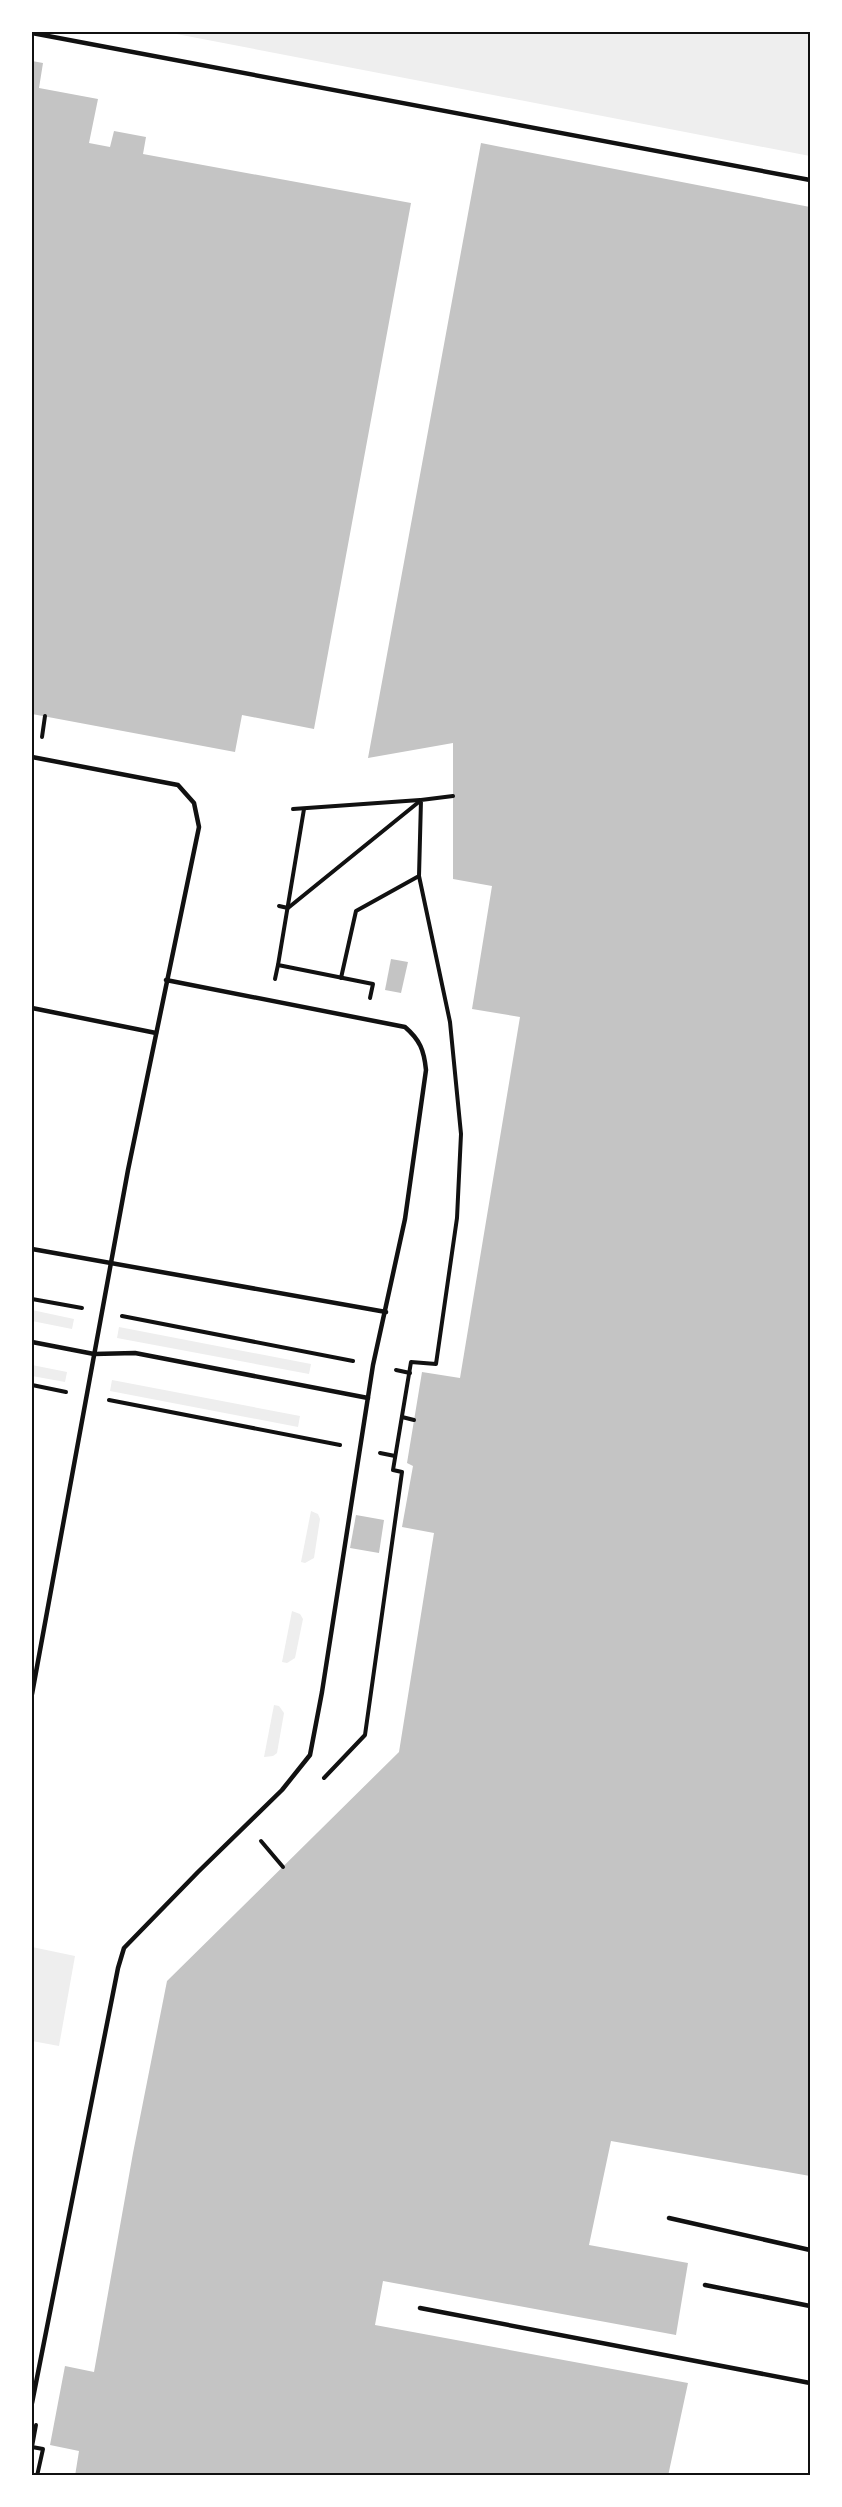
<svg xmlns="http://www.w3.org/2000/svg" width="842" height="2507" viewBox="0 0 842 2507" font-family="Arial,sans-serif">
	<style>
		.green { fill: #eee }
		.building { fill: #c4c4c4 }
		.lines { fill: none; stroke-linecap: round; stroke-linejoin: round }
		.path { stroke: #111; stroke-width: 4 }
		.service { stroke: #111; stroke-width: 4.5 }
		.neatline { fill: none; stroke: #111; stroke-width: 2 }
	</style>
	<rect width="100%" height="100%" fill="#fff"/>
	<g class="green">
		<polygon points="166,32 810,32 810,156"/>
		<polygon points="32,1310 74,1319 72,1329 32,1321"/>
		<polygon points="119,1327 311,1364 309,1374 117,1338"/>
		<polygon points="32,1365 67,1372 65,1382 32,1376"/>
		<polygon points="112,1380 300,1416 298,1427 110,1391"/>
		<polygon points="311,1511 318,1514 320,1519 314,1558 305,1563 301,1562"/>
		<polygon points="292,1611 300,1614 303,1619 295,1658 287,1663 282,1662"/>
		<polygon points="274,1705 279,1706 284,1713 277,1753 273,1756 264,1757"/>
		<polygon points="32,1947 75,1956 59,2046 32,2041"/>
	</g>
	<g class="building">
		<polygon points="32,61 43,63 39,88 98,99 89,143 110,147 114,131 146,137 143,154 411,203 314,729 242,715 235,752 32,714"/>
		<polygon points="481,143 810,207 810,2176 611,2141 589,2245 688,2263 676,2335 383,2281 375,2325 688,2383 668,2476 75,2476 79,2451 50,2445 65,2366 94,2372 133,2153 167,1981 399,1752 434,1533 402,1527 413,1466 407,1463 422,1372 460,1378 520,1017 472,1009 492,886 453,879 453,743 368,758"/>
		<polygon points="391,959 408,962 401,993 385,990"/>
		<polygon points="356,1515 384,1520 379,1553 350,1548"/>
	</g>
	<g class="lines">
		<g class="path">
			<polyline points="42,737 45,716"/>
			<polyline points="293,809 420,800"/>
			<polyline points="304,809 278,965 373,984 370,998"/>
			<polyline points="279,906 288,908 420,801"/>
			<polyline points="341,978 356,911 419,876"/>
			<polyline points="275,979 278,965"/>
			<polyline points="32,1299 82,1308"/>
			<polyline points="122,1316 353,1361"/>
			<polyline points="396,1370 410,1373"/>
			<polyline points="32,1385 66,1392"/>
			<polyline points="109,1400 340,1445"/>
			<polyline points="402,1417 414,1420"/>
			<polyline points="380,1453 395,1456"/>
			<polyline points="324,1778 365,1735 402,1472 393,1470 411,1362 436,1364 457,1218 461,1134 450,1022 419,876 421,800 453,796"/>
			<polyline points="261,1841 283,1867"/>
			<polyline points="36,2425 32,2447 43,2449 37,2476"/>
		</g>
		<g class="service">
			<polyline points="32,33 810,180"/>
			<polyline points="32,757 178,785 194,803 199,827 128,1170 32,1694"/>
			<polyline points="32,1008 156,1033"/>
			<polyline points="32,1249 386,1312"/>
			<polyline points="32,1342 94,1354 135,1353 368,1398"/>
			<polyline points="669,2218 810,2250"/>
			<polyline points="705,2285 810,2306"/>
			<polyline points="420,2308 810,2383"/>
			<path d="M32 2403 118 1968 124 1948 198 1872 282 1790 310 1755 322 1692 373 1365 405 1219 426 1070C424 1050 420 1040 405 1027L166 980"/>
		</g>
	</g>
	<rect width="842" height="2507" fill="none" stroke="#ffffff" stroke-width="66"/>
	<rect x="33" y="33" width="776" height="2441" class="neatline"/>
</svg>
